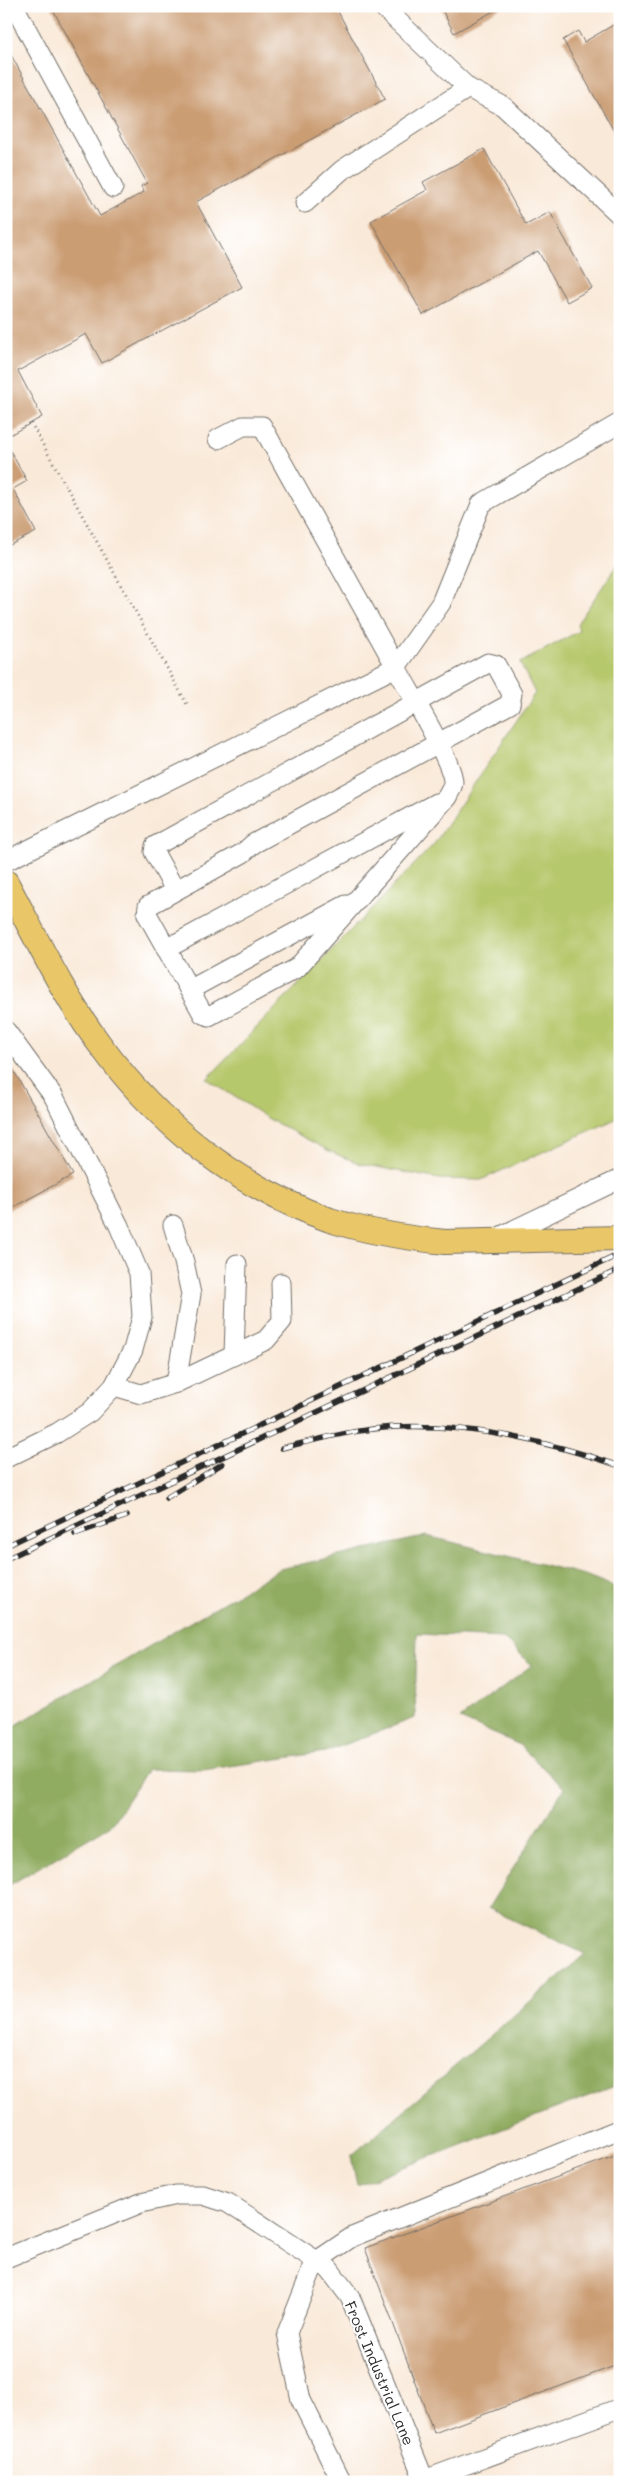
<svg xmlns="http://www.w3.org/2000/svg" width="626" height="2488" viewBox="0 0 626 2488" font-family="Mali,sans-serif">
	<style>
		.green { fill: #b6c86c; stroke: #707a4c }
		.forest { fill: #90ac60; stroke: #5e6c46 }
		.building { fill: #cb9d73 }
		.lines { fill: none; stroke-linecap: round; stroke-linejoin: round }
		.minor-casing { stroke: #736e68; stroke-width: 21 }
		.major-casing { stroke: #736e68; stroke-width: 26 }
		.path { stroke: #736e68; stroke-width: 3; stroke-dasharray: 1 4; stroke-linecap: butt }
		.minor { stroke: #fff; stroke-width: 19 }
		.major { stroke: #e9c769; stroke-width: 24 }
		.rail-casing { stroke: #2b2b2b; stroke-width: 5.5 }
		.rail { stroke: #fff; stroke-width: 4; stroke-dasharray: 11; stroke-linecap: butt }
		.labels { text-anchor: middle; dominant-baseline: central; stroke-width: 4; stroke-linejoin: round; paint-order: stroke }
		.street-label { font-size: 15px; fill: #2b2b2b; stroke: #fff }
	</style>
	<rect width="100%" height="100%" fill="#fff"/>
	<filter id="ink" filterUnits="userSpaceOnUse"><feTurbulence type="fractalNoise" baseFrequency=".02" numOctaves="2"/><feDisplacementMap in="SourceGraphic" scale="10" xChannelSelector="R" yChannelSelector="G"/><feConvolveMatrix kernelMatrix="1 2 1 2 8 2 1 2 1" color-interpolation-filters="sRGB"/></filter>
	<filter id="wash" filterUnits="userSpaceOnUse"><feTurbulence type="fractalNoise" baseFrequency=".0096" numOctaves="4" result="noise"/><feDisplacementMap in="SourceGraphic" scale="20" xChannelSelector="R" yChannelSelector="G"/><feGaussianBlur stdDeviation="1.12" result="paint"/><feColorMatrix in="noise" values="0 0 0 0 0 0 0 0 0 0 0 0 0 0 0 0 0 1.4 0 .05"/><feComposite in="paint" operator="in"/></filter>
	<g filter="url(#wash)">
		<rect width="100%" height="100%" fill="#f9e9d8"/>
		<polygon class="green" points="620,561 620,1117 481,1180 439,1179 361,1164 331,1152 269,1119 207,1079 434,844 535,693 520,663 579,631 577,624"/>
		<polygon class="forest" points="427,1536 585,1575 620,1589 620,2084 357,2185 351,2156 585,1954 488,1908 564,1788 518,1744 460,1719 532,1665 503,1638 417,1634 415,1718 325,1752 203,1770 148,1769 111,1825 6,1887 6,1731 280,1569"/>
		<g id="blocks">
			<g class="building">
				<polygon points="51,6 335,6 385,99 196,202 242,287 102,363 86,334 18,371 42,417 6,437 6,46 100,216 144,192 141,186 147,183"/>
				<polygon points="440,6 503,6 454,33"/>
				<polygon points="620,21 620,142 563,40 578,31 584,42"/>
				<polygon points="484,149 526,225 550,212 592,288 567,302 538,251 423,315 371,221 427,190 423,182"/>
				<polygon points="6,443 27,481 13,489 36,532 6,547"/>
				<polygon points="6,1057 73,1175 6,1211"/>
				<polygon points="620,2154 620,2364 434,2433 365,2248"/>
			</g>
		</g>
	</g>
	<g filter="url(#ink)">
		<use href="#blocks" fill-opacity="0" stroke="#736e68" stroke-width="1"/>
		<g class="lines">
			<defs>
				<g id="minor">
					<polyline points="14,6 113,188"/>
					<polyline points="382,6 468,88 503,106 620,215"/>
					<polyline points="305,203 342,170 468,88"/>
					<polyline points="6,861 396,667 441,603 481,504 620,423"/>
					<path d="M175 890 154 852 155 846 488 663 496 665 512 694 510 704 253 844 243 853 148 906 147 914 203 1014 209 1016 297 968 447 797C449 793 453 787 453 782 453 761 408 690 396 667L262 426H243L218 439"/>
					<polyline points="166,949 436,803"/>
					<polyline points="189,990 346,905"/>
					<polyline points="6,1031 54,1097 119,1226 139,1273 142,1317 133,1350 114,1386 90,1412 57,1433 6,1458"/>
					<polyline points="173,1225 184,1262 191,1294 176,1383"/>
					<polyline points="495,1239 620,1179"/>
					<polyline points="234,1355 237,1264"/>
					<polyline points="114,1386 141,1394 176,1383 266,1340 282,1321 281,1283"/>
					<polyline points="6,2258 141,2203 176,2195 203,2195 228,2203 329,2269 350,2297 425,2482"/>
					<polyline points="424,2480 620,2408"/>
					<polyline points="342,2482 301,2400 287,2333 315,2262 352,2237 620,2129"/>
				</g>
				<path id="major" d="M6 882C36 937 63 996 101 1046 159 1125 237 1187 330 1220 367 1232 406 1238 445 1242L620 1238"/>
			</defs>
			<use href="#minor" class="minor-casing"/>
			<use href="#major" class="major-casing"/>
			<polyline class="path" points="31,423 188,706"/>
			<use href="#minor" class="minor"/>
			<use href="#major" class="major"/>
			<defs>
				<g id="rail">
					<path d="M282 1448C319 1439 357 1429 395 1427 467 1423 551 1442 620 1466"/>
					<polyline points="166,1498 222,1464"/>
					<polyline points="75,1534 127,1516"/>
					<polyline points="6,1546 620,1254"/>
					<polyline points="6,1559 620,1269"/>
				</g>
			</defs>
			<use href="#rail" class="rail-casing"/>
			<use href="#rail" class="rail"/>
		</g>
	</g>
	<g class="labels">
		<g class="street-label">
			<text transform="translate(380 2373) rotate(67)">Frost Industrial Lane</text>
		</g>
	</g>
	<rect width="626" height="2488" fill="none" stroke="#fff" stroke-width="25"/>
</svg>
